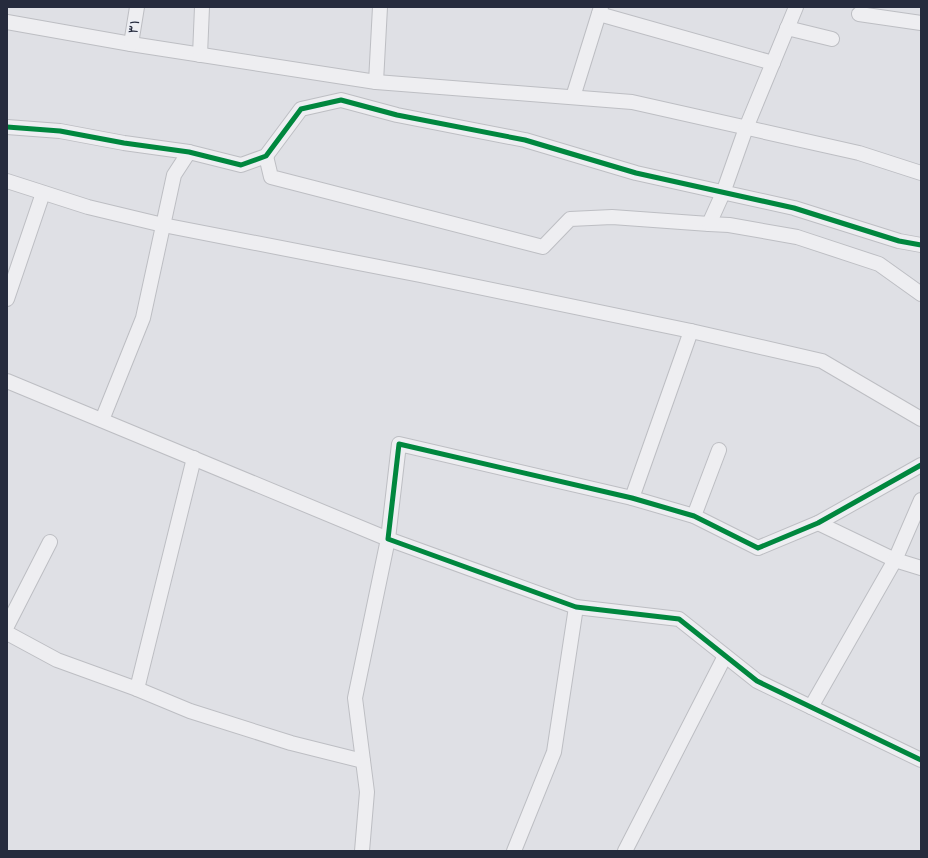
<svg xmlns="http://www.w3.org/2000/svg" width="928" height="858" viewBox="0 0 928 858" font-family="'Nunito Sans',sans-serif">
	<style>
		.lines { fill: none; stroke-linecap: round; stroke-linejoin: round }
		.minor-casing { stroke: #bdbec3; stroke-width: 16 }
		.minor { stroke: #eeeef1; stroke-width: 14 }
		.cycleway-casing { stroke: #eceef4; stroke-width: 8 }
		.cycleway { stroke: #00873e; stroke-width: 5 }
		.labels { text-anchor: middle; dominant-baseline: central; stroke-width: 3.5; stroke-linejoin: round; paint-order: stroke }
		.street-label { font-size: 14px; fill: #262b3d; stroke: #eceef4 }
	</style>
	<rect width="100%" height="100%" fill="#dfe0e5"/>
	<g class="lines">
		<defs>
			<g id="minor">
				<polyline points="599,14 773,63"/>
				<polyline points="859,14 921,23"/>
				<polyline points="7,22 131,44 376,82 632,102 859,153 921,173"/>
				<polyline points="787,28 832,39"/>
				<polyline points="131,44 137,7"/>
				<polyline points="200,55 202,7"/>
				<polyline points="376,82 380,7"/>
				<polyline points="573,97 601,7"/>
				<polyline points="7,127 60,131 124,143 189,152 241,165 266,156 301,109 341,100 397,115 525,140 636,173 794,208 899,241 921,245"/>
				<polyline points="266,156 271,177 543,247 570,219 612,217 709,224 729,225 797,237 879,264 921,294"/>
				<polyline points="7,181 88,207 163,225 420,275 691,331 822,361 921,419"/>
				<polyline points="709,224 723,193 746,128 796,7"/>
				<polyline points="7,299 43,193"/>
				<polyline points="7,381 388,539 355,698 367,792 362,851"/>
				<polyline points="102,420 143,318 174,175 189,152"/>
				<polyline points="921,465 818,523 758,548 694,516 632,498 399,444 388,539 576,607 679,619 757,681 921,760"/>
				<polyline points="632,498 691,331"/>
				<polyline points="694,516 719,450"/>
				<polyline points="818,523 895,560 921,568"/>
				<polyline points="7,626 50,542"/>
				<polyline points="7,633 57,660 137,689 190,711 291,743 363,761"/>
				<polyline points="137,689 194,458"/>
				<polyline points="811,707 895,560 921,500"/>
				<polyline points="514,851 554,752 576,607"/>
				<polyline points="625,851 725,656"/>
			</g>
		</defs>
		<use href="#minor" class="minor-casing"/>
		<use href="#minor" class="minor"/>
		<defs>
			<g id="cycleway">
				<polyline points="7,127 60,131 124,143 189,152 241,165 266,156 301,109 341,100 397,115 525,140 636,173 794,208 899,241 921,245"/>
				<polyline points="921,465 818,523 758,548 694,516 632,498 399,444 388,539 576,607 679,619 757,681 921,760"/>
			</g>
		</defs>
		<use href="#cycleway" class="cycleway-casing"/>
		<use href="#cycleway" class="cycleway"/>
	</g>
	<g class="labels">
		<g class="street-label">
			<text transform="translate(134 26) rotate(-81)">۳۱</text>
		</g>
	</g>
	<rect width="928" height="858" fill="none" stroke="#262b3d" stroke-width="16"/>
</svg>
